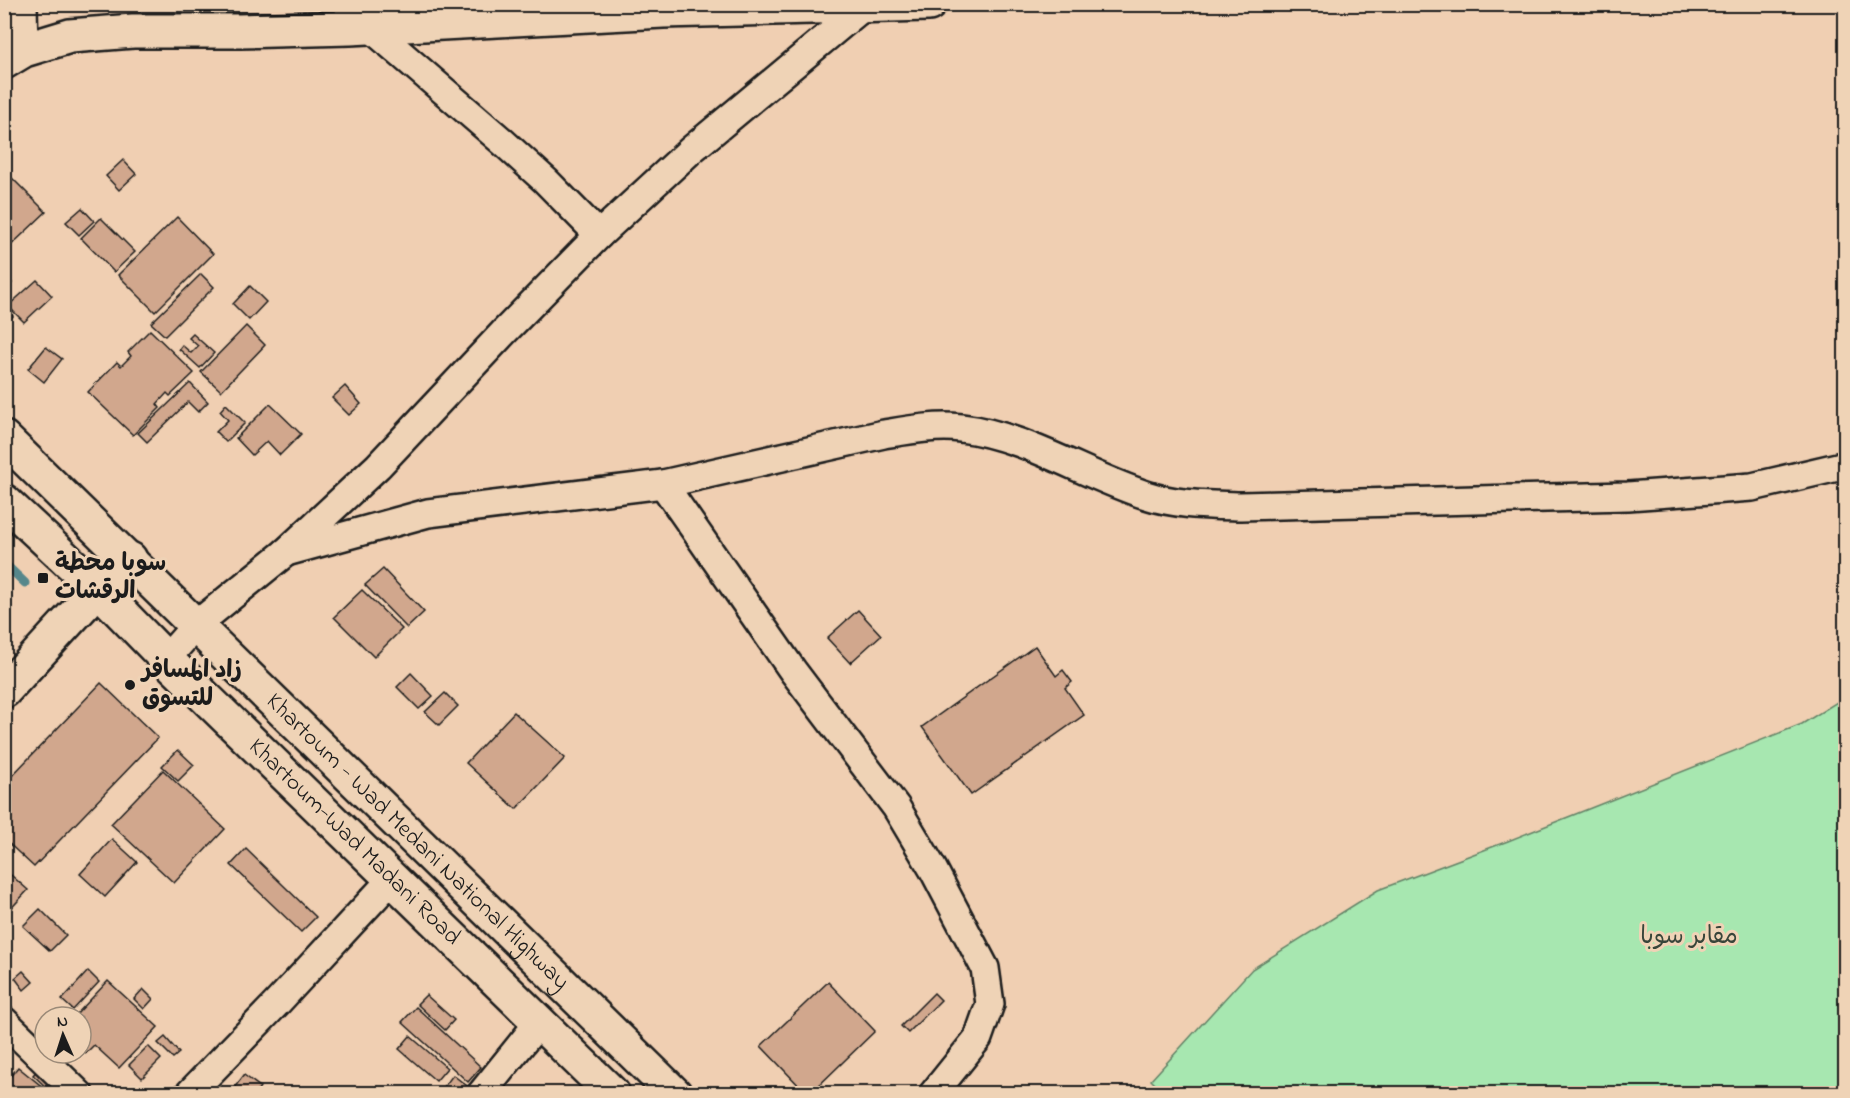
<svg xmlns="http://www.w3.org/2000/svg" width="1850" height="1098" viewBox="0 0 1850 1098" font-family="'Indie Flower','Playpen Sans Arabic',sans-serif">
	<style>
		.green { fill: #a7e7b0; stroke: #628266; stroke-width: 1.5 }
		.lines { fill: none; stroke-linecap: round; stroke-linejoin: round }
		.stream { stroke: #57878b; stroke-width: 9 }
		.building { fill: #d1a78d; stroke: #1c1c1c; stroke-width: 1.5 }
		.minor-casing { stroke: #1c1c1c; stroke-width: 32 }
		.tertiary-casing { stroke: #1c1c1c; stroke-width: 38 }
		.trunk-casing { stroke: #1c1c1c; stroke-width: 38 }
		.minor { stroke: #efd3b6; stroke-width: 27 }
		.tertiary { stroke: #efd3b6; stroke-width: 33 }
		.trunk { stroke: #efd3b6; stroke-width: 33 }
		.poi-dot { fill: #1c1c1c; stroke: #efd3b6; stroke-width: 2 }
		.labels { text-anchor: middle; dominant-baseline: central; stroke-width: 6; stroke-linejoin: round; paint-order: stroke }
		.poi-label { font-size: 24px; font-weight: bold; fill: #1c1c1c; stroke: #efd3b6; text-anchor: start }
		.street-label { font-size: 24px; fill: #1c1c1c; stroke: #efd3b6 }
		.park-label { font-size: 24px; fill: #38453a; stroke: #efd3b6 }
	</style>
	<rect width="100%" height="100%" fill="#f0cfb2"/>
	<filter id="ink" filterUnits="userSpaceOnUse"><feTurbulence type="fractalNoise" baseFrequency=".0167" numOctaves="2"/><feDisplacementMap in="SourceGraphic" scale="12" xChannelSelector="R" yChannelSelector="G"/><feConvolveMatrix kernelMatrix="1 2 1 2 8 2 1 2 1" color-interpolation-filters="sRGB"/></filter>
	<g filter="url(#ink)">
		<polygon class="green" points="1845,697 1845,1093 1165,1094 1151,1080 1252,969 1378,890 1508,841 1802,724"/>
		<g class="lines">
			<polyline class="stream" points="4,563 25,583"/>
		</g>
		<g class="building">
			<polygon points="123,160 136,174 119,190 106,176"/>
			<polygon points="4,170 46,212 4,252"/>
			<polygon points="82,208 94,221 79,235 66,222"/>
			<polygon points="177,217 213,254 155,312 118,275"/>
			<polygon points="101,218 135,252 114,272 81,238"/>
			<polygon points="201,274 214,287 165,336 151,323"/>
			<polygon points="5,276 12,283 4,291 4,277"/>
			<polygon points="37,280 52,296 24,322 8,306"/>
			<polygon points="250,286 266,302 249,320 233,304"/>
			<polygon points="4,309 13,316 4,325"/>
			<polygon points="246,326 265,345 221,391 201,372"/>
			<polygon points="150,330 194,373 170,396 167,393 157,404 160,408 133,435 88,392 117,362 121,366 131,356 128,352"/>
			<polygon points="193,334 214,353 200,368 179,349 182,345 191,353 198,346 189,338"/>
			<polygon points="46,347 62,359 44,382 28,369"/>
			<polygon points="190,383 208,402 198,412 188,402 147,442 138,433"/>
			<polygon points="345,386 361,404 349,415 332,398"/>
			<polygon points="226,404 245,423 226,442 216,432 228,420 220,411"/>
			<polygon points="270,404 301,434 280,455 267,441 252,455 236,438"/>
			<polygon points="383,569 424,612 407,628 365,585"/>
			<polygon points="362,590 402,629 374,657 334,617"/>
			<polygon points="858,610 881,635 850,663 827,638"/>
			<polygon points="1035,646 1056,676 1063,670 1072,682 1065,688 1084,715 971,795 922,727"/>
			<polygon points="411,673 433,696 419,709 397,687"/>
			<polygon points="101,683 158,738 34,867 4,839 4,784"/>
			<polygon points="445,693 458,706 439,725 425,712"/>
			<polygon points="514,712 565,758 516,809 466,763"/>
			<polygon points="178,750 194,765 178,781 162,766"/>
			<polygon points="163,770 225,829 174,883 111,824"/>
			<polygon points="112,839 137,862 105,897 80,874"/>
			<polygon points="246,849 316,917 301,932 231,865"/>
			<polygon points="4,869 28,890 4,916"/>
			<polygon points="40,909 66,935 50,951 23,926"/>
			<polygon points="23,971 33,982 24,990 15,978"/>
			<polygon points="88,971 99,982 73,1010 62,1000"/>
			<polygon points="108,981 158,1027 119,1068 94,1045 86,1053 81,1048 81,1043 86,1037 81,1032 81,1017 74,1017"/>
			<polygon points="828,982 875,1031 810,1094 807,1094 761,1046"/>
			<polygon points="143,989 153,999 144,1009 134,999"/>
			<polygon points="934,993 941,1000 908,1033 901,1026"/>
			<polygon points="426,995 454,1020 445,1030 417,1004"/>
			<polygon points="416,1007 481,1067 468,1082 402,1022"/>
			<polygon points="410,1036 447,1068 436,1081 399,1049"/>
			<polygon points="165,1037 179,1053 173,1058 158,1043"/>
			<polygon points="148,1046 161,1059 142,1078 129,1065"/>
			<polygon points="41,1066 54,1078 46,1087 33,1075"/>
			<polygon points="18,1067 45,1089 42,1094 31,1094 26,1089 23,1094 4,1094 4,1084"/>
			<polygon points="244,1075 260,1087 255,1094 232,1094 231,1092"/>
			<polygon points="453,1075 467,1086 461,1094 441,1094 440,1092"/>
			<polygon points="505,1086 516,1094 499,1094"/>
		</g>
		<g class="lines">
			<defs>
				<g id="minor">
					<polyline points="23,4 24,50"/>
					<polyline points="349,4 350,28"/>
					<polyline points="370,27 503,142 546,181 599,235"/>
					<polyline points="663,484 793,671 896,807 933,869 985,968 990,1004 978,1038 933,1094"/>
					<path d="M286 552 428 513 663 484 884 434C909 430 936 425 961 428 1024 435 1086 476 1146 495 1176 505 1209 505 1241 506L1628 496 1752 487 1846 465"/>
					<polyline points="166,659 196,625 286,552 378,466 505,331 599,235 691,150 864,6"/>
					<polyline points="4,1021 79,1094"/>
					<polyline points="189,1094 277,1003 391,880"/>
					<polyline points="481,1094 540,1021"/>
				</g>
				<g id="tertiary">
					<polyline points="4,62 24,50 70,36 133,31 240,31 350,28 663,11 929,4"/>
					<polyline points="4,691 98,589 130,559"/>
				</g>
				<g id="trunk">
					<path id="s1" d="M4 438 675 1094"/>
					<path id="s2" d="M4 501 98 589 166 659 613 1094"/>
				</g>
			</defs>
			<use href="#minor" class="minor-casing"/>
			<use href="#tertiary" class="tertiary-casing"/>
			<use href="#trunk" class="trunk-casing"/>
			<use href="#minor" class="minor"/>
			<use href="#tertiary" class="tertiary"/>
			<use href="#trunk" class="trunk"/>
		</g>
	</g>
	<g class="poi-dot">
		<rect x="37" y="572" width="12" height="12" rx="3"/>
		<circle cx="130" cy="685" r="6"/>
	</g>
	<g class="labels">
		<g class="poi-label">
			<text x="55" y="564">سوبا محطة<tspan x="55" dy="28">الرقشات</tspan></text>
			<text x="142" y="671">زاد المسافر<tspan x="142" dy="28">للتسوق</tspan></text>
		</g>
		<g class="street-label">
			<text stroke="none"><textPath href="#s2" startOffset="489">Khartoum-Wad Madani Road</textPath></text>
			<text stroke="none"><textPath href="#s1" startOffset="578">Khartoum - Wad Medani National Highway</textPath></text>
		</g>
		<g class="park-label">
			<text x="1689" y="937">مقابر سوبا</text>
		</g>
	</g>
	<rect width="1850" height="1098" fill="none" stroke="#efd3b6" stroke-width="24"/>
	<rect x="12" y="12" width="1826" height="1074" fill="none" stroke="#1c1c1c" stroke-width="2" filter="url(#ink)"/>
	<g transform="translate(63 1035) rotate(357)"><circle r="28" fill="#efd3b6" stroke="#9b8a78" stroke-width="1.5"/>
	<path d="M0-4.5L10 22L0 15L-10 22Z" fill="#1c1c1c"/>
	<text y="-9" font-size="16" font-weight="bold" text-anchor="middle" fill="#1c1c1c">N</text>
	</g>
</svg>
